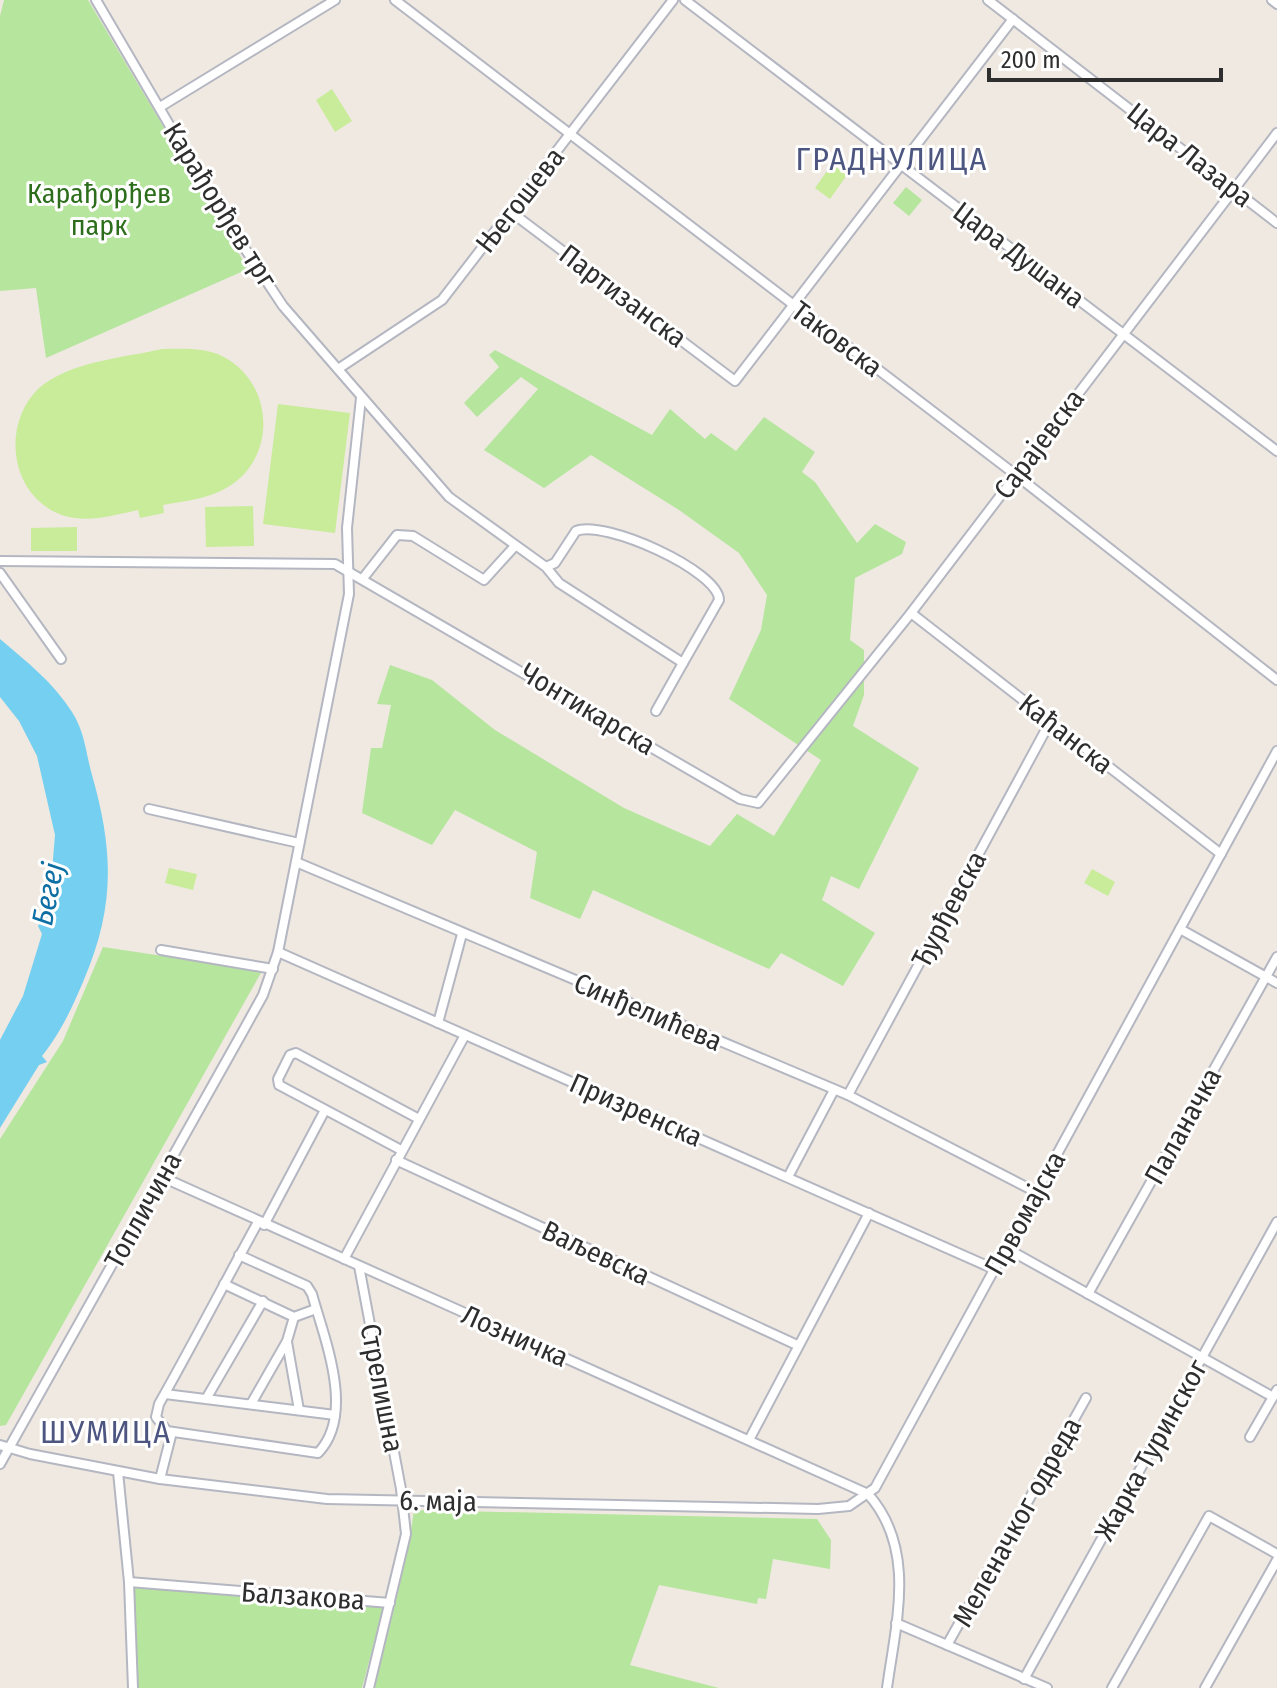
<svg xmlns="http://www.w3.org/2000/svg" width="1277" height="1688" viewBox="0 0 1277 1688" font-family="'Fira Sans Condensed',sans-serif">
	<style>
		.green { fill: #b6e59e }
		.pitch { fill: #c9ec9a }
		.water { fill: #75cff0 }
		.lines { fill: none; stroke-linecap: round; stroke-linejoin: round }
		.minor-casing { stroke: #b4b7c1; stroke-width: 12 }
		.minor { stroke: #fff; stroke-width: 8 }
		.labels { text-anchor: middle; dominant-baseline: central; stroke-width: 6; stroke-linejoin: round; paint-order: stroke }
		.street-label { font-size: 28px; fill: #2e2e2e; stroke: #fff }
		.park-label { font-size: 28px; fill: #2c6e1b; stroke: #fff }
		.water-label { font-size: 30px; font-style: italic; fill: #0d6fa3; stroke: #fff }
		.quarter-label { font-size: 32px; letter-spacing: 2px; fill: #4d5680; stroke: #fff }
	</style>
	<rect width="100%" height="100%" fill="#efe9e1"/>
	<g class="green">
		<polygon points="4,0 88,0 248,269 46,358 36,288 0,291 0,16"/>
		<polygon points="906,187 922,200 909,216 893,203"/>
		<polygon points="495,350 652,435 670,409 705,439 711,433 736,451 764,417 815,452 802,472 815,482 857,543 875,524 906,542 902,554 855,578 850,640 864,650 864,695 853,726 919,768 859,889 831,876 822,900 875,933 843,986 781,953 769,969 593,890 580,919 530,898 537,852 455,810 432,845 362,813 371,748 382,748 391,705 377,704 390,665 432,680 495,730 624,808 710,846 737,814 774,836 821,760 729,699 761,630 767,595 739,553 679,510 591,455 544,488 484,450 538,389 521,377 477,417 464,403 499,367 489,355"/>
		<polygon points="103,947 262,971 6,1425 0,1426 0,1139 63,1041"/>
		<path d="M414 1510 817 1519 831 1540 830 1569 773 1559 766 1599 758 1598 757 1604 659 1585 630 1665 719 1688H375C388 1628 406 1570 414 1510Z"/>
		<polygon points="138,1585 384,1605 362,1688 135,1688 132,1591"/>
	</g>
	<g class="pitch">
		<polygon points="332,89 352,121 335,132 316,100"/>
		<polygon points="832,164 847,175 830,199 815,188"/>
		<path d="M162 349C182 349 203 347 222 356 274 382 278 457 228 487 209 499 184 501 163 505L164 513 140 518 138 510C114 515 89 523 65 516 10 499 0 425 39 388 71 361 123 358 162 349Z"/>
		<polygon points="278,404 350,413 335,533 263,524"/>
		<polygon points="253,506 254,546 206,547 205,507"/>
		<polygon points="77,527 77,551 31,551 31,528"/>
		<polygon points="169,868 197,874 193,890 165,883"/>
		<polygon points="1092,869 1115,882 1108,896 1084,883"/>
	</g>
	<path class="water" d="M0 639C27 662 53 682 72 712 85 732 86 754 92 775 114 852 115 908 83 982 71 1010 61 1032 42 1056L47 1062 39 1065 0 1128V1040L23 996 42 934 38 926 49 907 55 835 37 756 19 721 0 697Z"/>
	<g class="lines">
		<defs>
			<g id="minor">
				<path d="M96 0 218 208 283 306 449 497 546 567 559 583 683 663 719 600C719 571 604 519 576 531L555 563 546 567"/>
				<polyline points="395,0 1016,475 1277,680"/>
				<polyline points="685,0 1277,451"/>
				<polyline points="988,0 1277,223"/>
				<polyline points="1272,0 1277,4"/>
				<polyline points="160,107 335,0"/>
				<polyline points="511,212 735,381 1013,19"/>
				<polyline points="338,369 442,300 673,0"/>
				<polyline points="0,561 335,564 740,799 758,803 911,613 1277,133"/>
				<polyline points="0,573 61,659"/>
				<polyline points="364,577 397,535 413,536 484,580 514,547"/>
				<polyline points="911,613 1221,854"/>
				<polyline points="656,711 683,663"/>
				<polyline points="149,809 299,843"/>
				<polyline points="296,862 848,1095 1036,1192"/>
				<polyline points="1180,929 1277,983"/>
				<polyline points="161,950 273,969"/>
				<polyline points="278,952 994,1269"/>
				<polyline points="438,1023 462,934"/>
				<polyline points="848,1095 1050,722"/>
				<polyline points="401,1150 279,1085 278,1079 290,1055 296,1053 419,1119"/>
				<polyline points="396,1160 797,1345"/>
				<path d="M162 1177 868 1494C917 1549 896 1622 887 1688"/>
				<polyline points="788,1177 834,1090"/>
				<polyline points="264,1225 325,1110"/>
				<polyline points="1006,1248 1273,1397"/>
				<path d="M239 1255 307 1286 312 1294C324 1338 356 1414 318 1453L167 1431 156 1417 159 1404C193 1344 225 1282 258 1222"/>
				<polyline points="344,1259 465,1035"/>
				<polyline points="359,1266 401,1489 406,1534 369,1688"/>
				<polyline points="224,1284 294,1317 287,1341 251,1404"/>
				<polyline points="1088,1294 1277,957"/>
				<polyline points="294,1317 316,1309"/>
				<polyline points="287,1342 299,1410"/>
				<polyline points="165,1394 335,1415"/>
				<polyline points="206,1399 263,1301"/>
				<polyline points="1250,1437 1277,1390"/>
				<polyline points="749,1440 869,1213"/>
				<polyline points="0,1445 30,1454 160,1479 327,1499 818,1509 849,1506 875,1488 1277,751"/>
				<polyline points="0,1464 242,1033 263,995 278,952 349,594 347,528 361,398"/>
				<polyline points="118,1472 129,1582 133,1688"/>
				<polyline points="160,1479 172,1432"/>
				<polyline points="129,1582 390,1603"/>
				<polyline points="896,1623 1047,1688"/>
				<polyline points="947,1645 1086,1398"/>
				<polyline points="1024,1679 1277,1222"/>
				<polyline points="1112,1688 1209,1516 1277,1554"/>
				<polyline points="1205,1688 1277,1560"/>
			</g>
		</defs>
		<use href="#minor" class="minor-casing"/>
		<use href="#minor" class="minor"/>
	</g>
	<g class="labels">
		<g class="street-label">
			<text transform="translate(1190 155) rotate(38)">Цара Лазара</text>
			<text transform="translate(520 200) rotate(-52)">Његошева</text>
			<text transform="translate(220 205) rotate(58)">Карађорђев трг</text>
			<text transform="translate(1019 255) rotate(37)">Цара Душана</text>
			<text transform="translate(623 296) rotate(37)">Партизанска</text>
			<text transform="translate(837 339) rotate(37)">Таковска</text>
			<text transform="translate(1039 444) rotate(-53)">Сарајевска</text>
			<text transform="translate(588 709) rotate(31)">Чонтикарска</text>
			<text transform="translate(1066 734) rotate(38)">Каћанска</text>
			<text transform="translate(949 909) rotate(-62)">Ђурђевска</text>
			<text transform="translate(648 1012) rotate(23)">Синђелићева</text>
			<text transform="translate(636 1110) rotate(24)">Призренска</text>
			<text transform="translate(1183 1126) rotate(-61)">Паланачка</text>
			<text transform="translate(143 1210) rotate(-61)">Топличина</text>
			<text transform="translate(1025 1213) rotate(-61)">Првомајска</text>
			<text transform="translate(596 1253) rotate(25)">Ваљевска</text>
			<text transform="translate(515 1336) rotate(24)">Лозничка</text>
			<text transform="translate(382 1388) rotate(79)">Стрелишна</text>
			<text transform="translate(1151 1450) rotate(-61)">Жарка Туринског</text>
			<text transform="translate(438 1501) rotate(1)">6. маја</text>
			<text transform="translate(1017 1522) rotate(-61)">Меленачког одреда</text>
			<text transform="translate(303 1596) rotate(4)">Балзакова</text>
		</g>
		<g class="park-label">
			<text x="99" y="193">Карађорђев<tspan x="99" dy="32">парк</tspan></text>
		</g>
		<g class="water-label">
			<text transform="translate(48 894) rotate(-79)">Бегеј</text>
		</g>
		<g class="quarter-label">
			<text x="892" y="159">ГРАДНУЛИЦА</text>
			<text x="106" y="1432">ШУМИЦА</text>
		</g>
	</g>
	<path d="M989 68v12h232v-12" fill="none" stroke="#2e2e2e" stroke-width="4"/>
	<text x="1001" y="68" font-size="24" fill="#2e2e2e" stroke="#ffffff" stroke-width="6" paint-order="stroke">200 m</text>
</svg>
